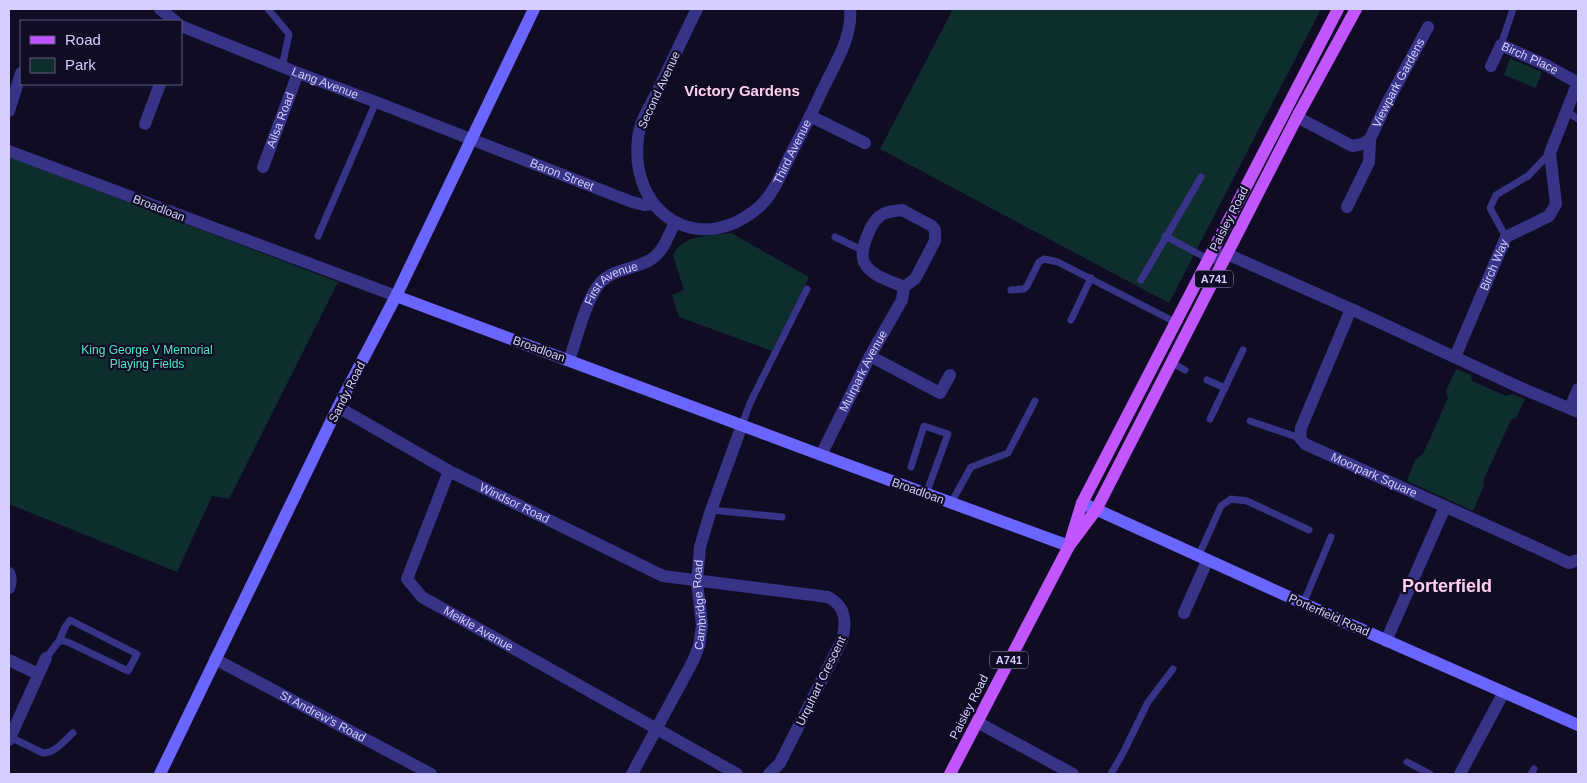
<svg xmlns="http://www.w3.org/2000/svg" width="1587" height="783" viewBox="0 0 1587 783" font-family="Arial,sans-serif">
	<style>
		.green { fill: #0e2e2d }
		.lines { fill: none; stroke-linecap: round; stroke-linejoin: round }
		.lane { stroke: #373387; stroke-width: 7 }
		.street { stroke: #373387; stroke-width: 12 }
		.secondary { stroke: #6b65ff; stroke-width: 12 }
		.primary { stroke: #c155ff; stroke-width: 12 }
		.labels { text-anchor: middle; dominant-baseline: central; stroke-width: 4.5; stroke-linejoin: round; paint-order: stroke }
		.shield { fill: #100c24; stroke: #9994bd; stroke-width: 1 }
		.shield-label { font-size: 11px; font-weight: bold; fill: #d4ceff }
		.street-label { font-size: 12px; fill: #d4ceff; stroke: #100c24 }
		.park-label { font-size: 12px; fill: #50e9c5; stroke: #100c24 }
		.quarter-label { font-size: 15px; font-weight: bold; fill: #ffd0ee; stroke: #100c24 }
		.district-label { font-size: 18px; font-weight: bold; fill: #ffd0ee; stroke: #100c24 }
	</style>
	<rect width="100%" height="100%" fill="#100c24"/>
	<g class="green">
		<polygon points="953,9 1321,9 1169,303 880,149"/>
		<polygon points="1510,58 1542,72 1536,88 1504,75"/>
		<polygon points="9,157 338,282 229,499 212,496 177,572 9,504"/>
		<path d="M731 233 809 277 772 351 679 317 672 295 684 290 673 255C684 234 710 236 731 233Z"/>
		<polygon points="1456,369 1471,375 1472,381 1506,396 1512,394 1525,399 1516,418 1511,420 1483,481 1484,486 1473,511 1407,481 1415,460 1423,454 1448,398 1446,391"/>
	</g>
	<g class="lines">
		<g class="lane">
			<polyline points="268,9 289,34 282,67"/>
			<polyline points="1501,45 1513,9"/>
			<polyline points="1566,111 1578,119"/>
			<polyline points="318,236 376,102"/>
			<polyline points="1165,236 1208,259"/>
			<polyline points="835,237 862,250"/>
			<polyline points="1506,237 1490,208 1496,195 1528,176 1550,153"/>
			<polyline points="1141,280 1201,177"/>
			<polyline points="1011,290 1024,289 1027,286 1039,262 1044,259 1058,262 1175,322"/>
			<polyline points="1071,320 1091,278"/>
			<polyline points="1172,363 1185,370"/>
			<polyline points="1207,380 1225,388"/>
			<polyline points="1210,419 1243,350"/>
			<polyline points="1250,421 1300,438"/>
			<polyline points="742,425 750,403 807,289"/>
			<polyline points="911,467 924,426 948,434 926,494"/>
			<polyline points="951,503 971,467 1008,453 1035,401"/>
			<polyline points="711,510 782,517"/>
			<polyline points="1198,557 1221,506 1231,499 1247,501 1309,530"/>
			<polyline points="1303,604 1331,537"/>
			<polygon points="70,620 137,654 128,671 70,643 64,641 59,641 65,627"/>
			<polyline points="46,658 59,641"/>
			<path d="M10 737 43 753C55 753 64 741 73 733"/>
			<polyline points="1407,762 1430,774"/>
			<polyline points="1111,774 1123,753 1148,702 1173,669"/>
			<polyline points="1531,774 1534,769"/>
		</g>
		<g class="street">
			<polyline points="160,9 175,21"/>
			<path id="s1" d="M697 9C683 37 670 66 656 94 649 108 639 123 638 139 629 215 701 259 760 206 774 193 781 174 789 158 800 136 811 115 821 93 833 67 853 38 850 9"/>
			<path id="s2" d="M181 26 298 73 376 102 632 202 644 205 653 204"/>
			<path id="s3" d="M1491 66 1501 45 1546 65 1578 83"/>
			<polyline points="9,111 21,73"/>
			<polyline points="810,116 865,143"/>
			<polyline points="1297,117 1352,146 1362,144 1370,139"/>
			<polyline points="145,124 160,84"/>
			<polyline points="9,151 396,296"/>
			<path id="s4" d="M263 167 298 73"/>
			<path id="s5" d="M1347 207 1369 162 1370 139 1386 105 1428 27"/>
			<path d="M902 210 932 226 935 230V241L915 279 904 287C891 281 870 276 864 262 859 252 870 223 880 216 886 211 894 211 902 210Z"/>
			<polyline points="1208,259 1227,254 1351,309"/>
			<polyline points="870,356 940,393 950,375"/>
			<path id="s6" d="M1455 357 1506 237 1549 216 1556 204 1550 153 1578 82"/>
			<path id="s7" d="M569 360C577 339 586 298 601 282 616 267 637 270 653 258 664 250 669 234 675 222"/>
			<path id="s8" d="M338 407 449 471 663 576 828 597C846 606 847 622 842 640L780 763 769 774"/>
			<polyline points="1570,408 1578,389"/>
			<path id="s9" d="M1578 412 1521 388 1351 309 1301 428 1300 438 1305 444C1393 484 1482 522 1569 563L1578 560"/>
			<path id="s10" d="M821 455 870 356 902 300 904 287"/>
			<path id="s11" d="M449 471 407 579 422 597 737 774"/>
			<path d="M9 573C12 579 11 583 9 588"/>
			<polyline points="1184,613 1207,561"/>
			<polyline points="1386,641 1445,507"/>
			<path id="s12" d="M215 659 431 774"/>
			<polyline points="9,660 38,674"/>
			<polyline points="977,722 1073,774"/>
			<polyline points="9,740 46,658"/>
			<path id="s13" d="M632 774 693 661 699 646 702 625 697 582 700 547 710 513 742 425"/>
			<polyline points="1460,774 1504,692"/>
		</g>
		<g class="secondary">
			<polyline points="396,296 821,455 1069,546"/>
			<polyline points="1082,503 1340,620 1578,725"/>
			<polyline points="160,774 338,407 396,296 534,9"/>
		</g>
		<g class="primary">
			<polyline points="1071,539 1082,503 1338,9"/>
			<polyline points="950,774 1069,546 1096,510 1297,117 1356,9"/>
		</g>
	</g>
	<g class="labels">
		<g class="shield">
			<rect x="1195" y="270.5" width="38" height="17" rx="4"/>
			<rect x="990" y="651.5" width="38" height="17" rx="4"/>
		</g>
		<g class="shield-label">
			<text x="1214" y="279">A741</text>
			<text x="1009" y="660">A741</text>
		</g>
		<g class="street-label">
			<text stroke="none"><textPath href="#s3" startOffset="55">Birch Place</textPath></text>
			<text stroke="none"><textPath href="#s2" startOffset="155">Lang Avenue</textPath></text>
			<text stroke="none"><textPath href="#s5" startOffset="136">Viewpark Gardens</textPath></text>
			<text transform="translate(659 90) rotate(-65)">Second Avenue</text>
			<text stroke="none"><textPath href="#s4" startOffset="50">Ailsa Road</textPath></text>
			<text stroke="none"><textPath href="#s1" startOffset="395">Third Avenue</textPath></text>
			<text stroke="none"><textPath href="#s2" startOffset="409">Baron Street</textPath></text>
			<text transform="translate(159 208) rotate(21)">Broadloan</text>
			<text transform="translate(1229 219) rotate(-63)">Paisley Road</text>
			<text stroke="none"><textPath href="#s6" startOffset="100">Birch Way</textPath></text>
			<text stroke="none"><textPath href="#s7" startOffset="92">First Avenue</textPath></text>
			<text transform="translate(539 349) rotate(20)">Broadloan</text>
			<text stroke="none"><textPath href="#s10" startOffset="94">Muirpark Avenue</textPath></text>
			<text transform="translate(347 392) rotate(-63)">Sandy Road</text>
			<text stroke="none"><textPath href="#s9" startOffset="472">Moorpark Square</textPath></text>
			<text transform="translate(918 491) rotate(20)">Broadloan</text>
			<text stroke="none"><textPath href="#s8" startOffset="201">Windsor Road</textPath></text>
			<text stroke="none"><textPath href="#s13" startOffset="186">Cambridge Road</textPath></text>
			<text transform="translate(1329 615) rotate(24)">Porterfield Road</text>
			<text stroke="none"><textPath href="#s11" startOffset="204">Meikle Avenue</textPath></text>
			<text transform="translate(821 681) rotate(-64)">Urquhart Crescent</text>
			<text transform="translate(969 707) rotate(-63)">Paisley Road</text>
			<text stroke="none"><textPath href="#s12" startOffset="122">St Andrew's Road</textPath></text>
		</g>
		<g class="park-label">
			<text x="147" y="350">King George V Memorial<tspan x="147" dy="14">Playing Fields</tspan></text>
		</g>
		<g class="quarter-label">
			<text x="742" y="90">Victory Gardens</text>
		</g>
		<g class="district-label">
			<text x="1447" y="586">Porterfield</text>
		</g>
	</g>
	<rect width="1587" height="783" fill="none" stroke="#d4ceff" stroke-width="20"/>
	<rect x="20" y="20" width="162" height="65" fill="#100c24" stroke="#5e5a7c"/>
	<rect x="30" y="36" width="25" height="8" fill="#c155ff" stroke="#5e5a7c"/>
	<text x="65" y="45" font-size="15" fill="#d4ceff">Road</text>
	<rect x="30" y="58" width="25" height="15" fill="#0e2e2d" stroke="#5e5a7c"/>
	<text x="65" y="70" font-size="15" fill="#d4ceff">Park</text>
</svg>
